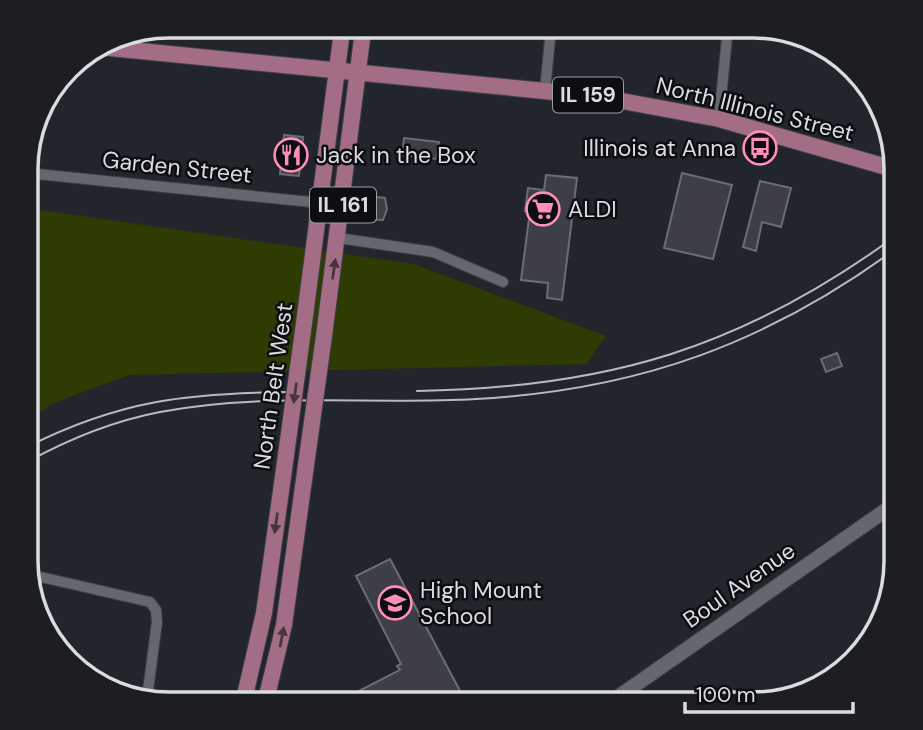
<svg xmlns="http://www.w3.org/2000/svg" width="923" height="730" viewBox="0 0 923 730" font-family="'DM Sans',sans-serif">
	<style>
		.green { fill: #2d3c02 }
		.building { fill: #3d3e46; stroke: #6b6d75; stroke-width: 2 }
		.lines { fill: none; stroke-linecap: round; stroke-linejoin: round }
		.street-casing { stroke: #3e3f45; stroke-width: 12 }
		.secondary-casing { stroke: #3e3f45; stroke-width: 16 }
		.primary-casing { stroke: #3e3f45; stroke-width: 18 }
		.street { stroke: #65666e; stroke-width: 10 }
		.secondary { stroke: #65666e; stroke-width: 14 }
		.primary { stroke: #a26d85; stroke-width: 16 }
		.tram { stroke: #b9babe; stroke-width: 2 }
		.primary-bridge-casing { stroke: #3e3f45; stroke-width: 18; stroke-linecap: butt }
		.primary-bridge { stroke: #a26d85; stroke-width: 16 }
		.oneway { fill: #49343f }
		.labels { text-anchor: middle; dominant-baseline: central; stroke-width: 5; stroke-linejoin: round; paint-order: stroke }
		.shield { fill: #0d0e11; stroke: #9d9ea2; stroke-width: 2 }
		.shield-label { font-size: 21px; font-weight: bold; fill: #dbdce0 }
		.street-label { font-size: 23px; fill: #dbdce0; stroke: #0d0e11 }
		.poi-label { font-size: 23px; fill: #dbdce0; stroke: #0d0e11; text-anchor: start }
		.rim { fill: none; stroke: #dbdce0; stroke-width: 3.5 }
	</style>
	<rect width="100%" height="100%" fill="#23252c"/>
	<polygon class="green" points="27,208 414,264 606,336 586,364 129,375 51,404 27,422"/>
	<g class="building">
		<polygon points="284,135 303,137 299,176 280,174"/>
		<polygon points="404,138 439,142 436,159 402,155"/>
		<polygon points="682,173 732,185 713,259 664,248"/>
		<polygon points="546,175 577,178 562,300 547,298 548,283 521,280 530,211 525,211 528,188 544,190"/>
		<polygon points="760,181 791,188 781,227 762,222 756,251 743,247"/>
		<polygon points="369,196 385,198 387,209 383,220 367,219"/>
		<polygon points="837,353 842,366 826,372 821,359"/>
		<polygon points="390,559 467,704 365,704 359,691 400,670 397,666 401,664 356,576"/>
	</g>
	<g class="lines">
		<defs>
			<g id="street">
				<polyline points="545,90 551,29"/>
				<polyline points="719,119 728,27"/>
				<polyline points="27,173 321,203"/>
				<polyline points="338,238 433,252 503,282"/>
				<polyline points="31,585 41,577 150,602 156,610 157,622 147,698"/>
			</g>
			<polyline id="secondary" points="608,704 896,503"/>
			<g id="primary">
				<polyline points="100,47 595,96 719,119 897,170"/>
				<polyline points="303,331 342,31"/>
				<polyline points="324,336 363,31"/>
				<polyline points="243,704 264,613 286,455"/>
				<polyline points="265,704 284,625 307,458"/>
			</g>
		</defs>
		<use href="#street" class="street-casing"/>
		<use href="#secondary" class="secondary-casing"/>
		<use href="#primary" class="primary-casing"/>
		<use href="#street" class="street"/>
		<use href="#secondary" class="secondary"/>
		<use href="#primary" class="primary"/>
		<g class="tram">
			<path d="M417 391C607 388 743 348 897 235"/>
			<path d="M27 447C120 400 188 393 291 392"/>
			<path d="M27 462C69 439 113 421 160 412 263 392 372 405 476 399 638 390 766 344 897 248"/>
		</g>
		<defs>
			<g id="primary-bridge">
				<polyline points="286,455 303,331"/>
				<polyline points="307,458 324,336"/>
			</g>
		</defs>
		<use href="#primary-bridge" class="primary-bridge-casing"/>
		<use href="#primary-bridge" class="primary-bridge"/>
	</g>
	<defs><path id="oneway-solid" d="M-6-.8H1V-3.2L6.5 0L1 3.2V.8H-6Z" transform="scale(1.75)"/></defs>
	<g class="oneway">
		<use href="#oneway-solid" transform="translate(334 269) rotate(-82)"/>
		<use href="#oneway-solid" transform="translate(295 393) rotate(98)"/>
		<use href="#oneway-solid" transform="translate(276 523) rotate(98)"/>
		<use href="#oneway-solid" transform="translate(282 637) rotate(-79)"/>
	</g>
	<defs>
		<symbol id="bus-ring" viewBox="-11 -11 22 22"><circle r="9.5" fill="#0d0e11" stroke="#ff8eba" stroke-width="1.5"/><path d="M-5-6H5V4H4V6H2V4H-2V6H-4V4H-5ZM-3.5-4V0h7V-4ZM-3.5 1.2v1.5H-2V1.2ZM2 1.2v1.5H3.5V1.2Z" fill="#ff8eba"/></symbol>
		<symbol id="restaurant-ring" viewBox="-11 -11 22 22"><circle r="9.5" fill="#0d0e11" stroke="#ff8eba" stroke-width="1.5"/><path d="M-5-6h1v4h1v-4h1v4h1v-4h1v5L-1.5 .5V6h-2V.5L-5-1ZM5-6V6H3V1.5H1.5Q1.5-4 5-6Z" fill="#ff8eba"/></symbol>
		<symbol id="supermarket-ring" viewBox="-11 -11 22 22"><circle r="9.5" fill="#0d0e11" stroke="#ff8eba" stroke-width="1.5"/><path d="M-6-5.5h2.5l.6 2H6L4.5 2H-2.5L-4.4-4H-6ZM-1.5 3.2a1.3 1.3 0 1 0 .1 0ZM3 3.2a1.3 1.3 0 1 0 .1 0Z" fill="#ff8eba"/></symbol>
		<symbol id="school-ring" viewBox="-11 -11 22 22"><circle r="9.5" fill="#0d0e11" stroke="#ff8eba" stroke-width="1.5"/><path d="M0-5L7-2L0 1L-7-2ZM-4 1L0 2.5L4 1V4Q0 6-4 4Z" fill="#ff8eba"/></symbol>
	</defs>
	<g fill-rule="evenodd">
		<use href="#bus-ring" x="741" y="129" width="38" height="38"/>
		<use href="#restaurant-ring" x="272" y="136" width="38" height="38"/>
		<use href="#supermarket-ring" x="524" y="190" width="38" height="38"/>
		<use href="#school-ring" x="376" y="584" width="38" height="38"/>
	</g>
	<g class="labels">
		<g class="shield">
			<rect x="553" y="77.5" width="70" height="35" rx="5"/>
			<rect x="310" y="187.5" width="66" height="35" rx="5"/>
		</g>
		<g class="shield-label">
			<text x="588" y="95">IL 159</text>
			<text x="343" y="205">IL 161</text>
		</g>
		<g class="street-label">
			<text transform="translate(755 109) rotate(14)">North Illinois Street</text>
			<text transform="translate(177 167) rotate(6)">Garden Street</text>
			<text transform="translate(273 386) rotate(-82)">North Belt West</text>
			<text transform="translate(739 585) rotate(-35)">Boul Avenue</text>
		</g>
		<g class="poi-label">
			<text x="736" y="148" text-anchor="end">Illinois at Anna</text>
			<text x="316" y="155">Jack in the Box</text>
			<text x="568" y="209">ALDI</text>
			<text x="420" y="590">High Mount<tspan x="420" dy="26">School</tspan></text>
		</g>
	</g>
	<path d="M0 0H923V730H0ZM169 38H753A131 131 0 0 1 884 169V561A131 131 0 0 1 753 692H169A131 131 0 0 1 38 561V169A131 131 0 0 1 169 38Z" fill="#1d1e22" fill-rule="evenodd"/>
	<path class="rim" d="M169 38H753A131 131 0 0 1 884 169V561A131 131 0 0 1 753 692H169A131 131 0 0 1 38 561V169A131 131 0 0 1 169 38Z"/>
	<path d="M685 702v10h168v-10" fill="none" stroke="#dbdce0" stroke-width="3.5"/>
	<text x="696" y="702" font-size="21" fill="#dbdce0" stroke="#0d0e11" stroke-width="5" paint-order="stroke">100 m</text>
</svg>
